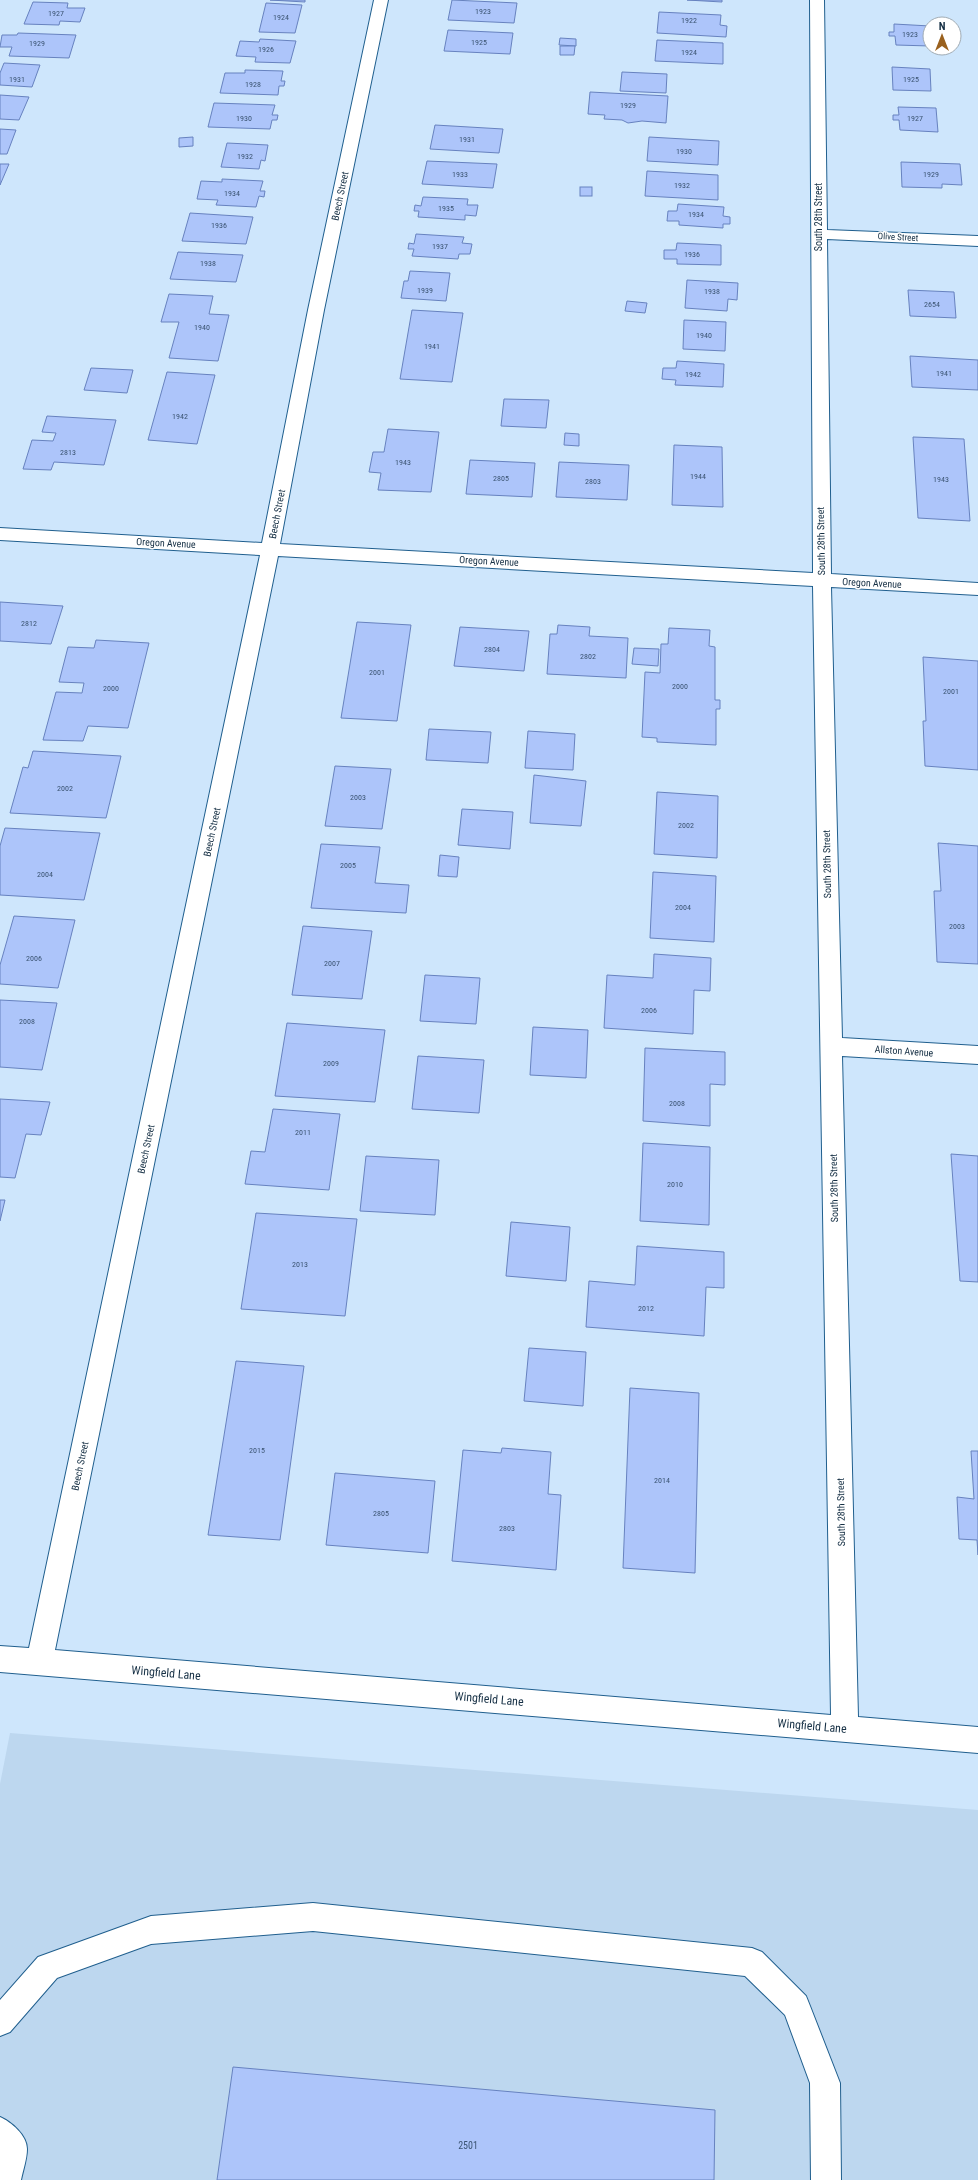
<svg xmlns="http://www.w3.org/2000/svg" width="978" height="2180" viewBox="0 0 978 2180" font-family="'Roboto Condensed',sans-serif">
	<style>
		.built { fill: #bdd7ef }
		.building { fill: #adc5fa; stroke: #6782bf }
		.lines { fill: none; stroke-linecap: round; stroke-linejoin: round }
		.lane-casing { stroke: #205f8e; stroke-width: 2 }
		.street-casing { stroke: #205f8e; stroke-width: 2 }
		.lane { fill: #fff; fill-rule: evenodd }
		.street { fill: #fff; fill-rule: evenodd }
		.labels { text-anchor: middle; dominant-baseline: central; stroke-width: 3; stroke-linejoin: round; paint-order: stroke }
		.number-label { font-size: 8px; fill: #3b5472 }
		.far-street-label { font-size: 9px; fill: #152f44; stroke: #fff }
		.street-label { font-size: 10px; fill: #152f44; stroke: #fff }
		.near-number-label { font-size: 10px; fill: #3b5472 }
		.near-street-label { font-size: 12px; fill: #152f44; stroke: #fff }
	</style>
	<rect width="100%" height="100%" fill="#cee6fc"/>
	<polygon class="built" points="10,1733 978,1810 978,2180 0,2180 0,1784"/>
	<g class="building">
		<polygon points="270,0 305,0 305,2"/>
		<polygon points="452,0 517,3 514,23 448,20"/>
		<polygon points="687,0 722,0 722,2"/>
		<polygon points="33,2 68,3 67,8 85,8 80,22 60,21 59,25 24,24"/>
		<polygon points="266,3 302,5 295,33 259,32"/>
		<polygon points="659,12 721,15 720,25 727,26 726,37 657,33"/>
		<polygon points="894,24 930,26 930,46 896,45 895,36 889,36 889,32 894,32"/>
		<polygon points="448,30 513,33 510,54 444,51"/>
		<polygon points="18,33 76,35 69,58 9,56 12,47 0,47 2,35 17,35"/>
		<polygon points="560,38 576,39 576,46 559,45"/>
		<polygon points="260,39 296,41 290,63 255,62 256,57 236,56 240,41 259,42"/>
		<polygon points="657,40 723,43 723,64 655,61"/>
		<polygon points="560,46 575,46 574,55 560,55"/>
		<polygon points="4,63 40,65 32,87 0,85 0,73"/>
		<polygon points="892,67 930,69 931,91 893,90"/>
		<polygon points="245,70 283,71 281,81 285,81 284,86 279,86 278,95 220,93 225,73 245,73"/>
		<polygon points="622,72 667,74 666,93 620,91"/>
		<polygon points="590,92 668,96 666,123 642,121 628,123 622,120 604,119 605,115 588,114"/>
		<polygon points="0,95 29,97 19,120 0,119"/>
		<polygon points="214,103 275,105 272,115 278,115 277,120 272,120 270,129 208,127"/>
		<polygon points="898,107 936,108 938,132 900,130 899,120 893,120 893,115 899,115"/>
		<polygon points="435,125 503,129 499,153 430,149"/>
		<polygon points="0,129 16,130 7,154 0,154"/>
		<polygon points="193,137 193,146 179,147 179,138"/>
		<polygon points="649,137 719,141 718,165 647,161"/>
		<polygon points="227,143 268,145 265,161 261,160 259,169 221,167"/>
		<polygon points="427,161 497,164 493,188 422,184"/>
		<polygon points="901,162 960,164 962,185 942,184 942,188 902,187"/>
		<polygon points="0,164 9,164 0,185"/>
		<polygon points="647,171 718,175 718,200 645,196"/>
		<polygon points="222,179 263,181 260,191 265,191 264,197 259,196 256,207 216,205 218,200 197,199 201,181 222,182"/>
		<rect x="580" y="187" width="12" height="9"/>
		<polygon points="423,197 468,199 467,205 478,205 476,216 465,215 465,220 418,217 419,211 414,211 415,205 421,206"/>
		<polygon points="678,204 724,207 723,216 730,217 730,224 723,224 723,228 679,225 679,221 667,221 668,211 677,211"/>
		<polygon points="190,213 253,217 246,244 182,241"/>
		<polygon points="416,234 464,237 462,243 472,244 470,254 459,254 458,259 412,256 414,249 408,249 409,243 414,244"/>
		<polygon points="677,243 721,245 721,265 677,264 677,259 664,259 664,250 676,250"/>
		<polygon points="178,252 243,255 236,282 170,279"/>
		<polygon points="410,271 450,273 446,301 401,298 404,281 408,281"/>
		<polygon points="687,280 738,283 737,300 728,299 727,311 685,308"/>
		<polygon points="908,290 954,292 956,318 910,316"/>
		<polygon points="169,294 213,296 209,314 229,315 218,361 169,358 179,322 161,322"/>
		<polygon points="627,301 647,303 645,313 625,311"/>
		<polygon points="412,310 463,313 452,382 400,379"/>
		<polygon points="684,320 726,322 725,351 683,349"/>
		<polygon points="910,356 978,360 978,390 912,387"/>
		<polygon points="677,361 724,364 723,387 675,385 676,380 662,379 663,368 676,368"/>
		<polygon points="91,368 133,370 127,393 84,390"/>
		<polygon points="167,372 215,375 197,444 148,440"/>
		<polygon points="504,399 549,400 546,428 501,426"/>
		<polygon points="47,416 116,420 104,465 54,462 51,470 23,469 32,440 53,441 56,433 42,432"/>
		<polygon points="388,429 439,432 431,492 378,490 381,473 369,472 373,452 384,452"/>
		<polygon points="565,433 579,434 579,446 564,445"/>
		<polygon points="913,437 964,439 970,521 918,518"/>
		<polygon points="674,445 722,447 723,507 672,505"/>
		<polygon points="470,460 535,463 532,497 466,494"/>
		<polygon points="559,462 629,465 627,500 556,497"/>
		<polygon points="0,602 63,606 51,644 0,641"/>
		<polygon points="357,622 411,625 397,721 341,718"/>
		<polygon points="558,625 590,627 589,636 628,638 626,678 547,674 550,634 557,634"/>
		<polygon points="460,627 529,631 524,671 454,666"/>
		<polygon points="669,628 710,630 709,646 715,647 715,700 720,700 720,709 716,709 716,745 657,742 657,738 642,737 645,672 660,673 661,644 668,644"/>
		<polygon points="96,640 149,643 128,728 88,726 83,741 43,740 56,692 82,693 84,683 59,682 68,647 94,648"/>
		<polygon points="634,648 659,649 658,666 632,664"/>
		<polygon points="923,657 978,661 978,770 925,766 923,721 926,721"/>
		<polygon points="429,729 491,732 488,763 426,760"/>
		<polygon points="528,731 575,734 573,770 525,768"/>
		<polygon points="33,751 121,756 106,818 10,813 23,767 28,768"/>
		<polygon points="335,766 391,769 382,829 325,826"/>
		<polygon points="534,775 586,781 581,826 530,823"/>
		<polygon points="657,792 718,796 717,858 654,854"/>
		<polygon points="462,809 513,812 510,849 458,845"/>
		<polygon points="5,828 100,833 84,900 0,895 0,846"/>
		<polygon points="938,843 978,846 978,964 937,962 934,891 941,891"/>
		<polygon points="321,844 380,847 375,883 409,885 406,913 311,908"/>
		<polygon points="440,855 459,857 457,877 438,876"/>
		<polygon points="653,872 716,876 714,942 650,938"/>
		<polygon points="14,916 75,920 58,988 0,984 0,965"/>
		<polygon points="303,926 372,931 362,999 292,995"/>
		<polygon points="654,954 711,958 710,991 694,990 693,1034 604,1028 607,975 653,978"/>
		<polygon points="425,975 480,978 476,1024 420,1021"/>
		<polygon points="0,1000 57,1003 42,1070 0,1067"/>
		<polygon points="287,1023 385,1030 375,1102 275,1096"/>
		<polygon points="533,1027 588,1030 586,1078 530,1075"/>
		<polygon points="645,1048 725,1052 725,1085 710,1084 710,1126 643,1121"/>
		<polygon points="418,1056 484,1060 479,1113 412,1109"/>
		<polygon points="0,1099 50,1102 41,1135 26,1134 15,1178 0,1177"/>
		<polygon points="273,1109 340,1114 329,1190 245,1184 251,1151 265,1152"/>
		<polygon points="643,1143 710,1147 709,1225 640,1221"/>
		<polygon points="951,1154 978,1156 978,1282 960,1281"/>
		<polygon points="366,1156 439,1160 435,1215 360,1211"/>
		<polygon points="0,1200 5,1200 0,1221"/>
		<polygon points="256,1213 357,1219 345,1316 241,1309"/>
		<polygon points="511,1222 570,1227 566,1281 506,1276"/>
		<polygon points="637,1246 724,1252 724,1288 706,1287 704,1336 586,1327 589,1281 635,1285"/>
		<polygon points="529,1348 586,1352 583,1406 524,1401"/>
		<polygon points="236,1361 304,1366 280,1540 208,1535"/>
		<polygon points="630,1388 699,1393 695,1573 623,1568"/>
		<polygon points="502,1448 551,1452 548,1494 561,1495 556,1570 452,1561 463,1450 501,1453"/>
		<polygon points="971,1451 978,1451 978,1555 977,1540 959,1539 957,1497 974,1499"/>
		<polygon points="335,1473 435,1481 428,1553 326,1545"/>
		<polygon points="233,2067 715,2110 714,2180 217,2180"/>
	</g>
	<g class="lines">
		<defs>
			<g id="lane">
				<polygon points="313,1903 752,1948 762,1952 806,1996 810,2006 840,2083 841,2180 811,2180 810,2083 785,2015 745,1976 313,1931 151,1944 57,1978 10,2032 0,2036 0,2000 38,1957 151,1916"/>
				<path d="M0 2117C11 2122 27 2135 27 2149 27 2159 23 2170 21 2180H0Z"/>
			</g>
			<path id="street" d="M374 0H388L324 310 280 544 813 573 810 0H824L827 230 978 236V246L827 239 831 574 978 583V595L831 587 842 1038 978 1046V1064L842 1056 858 1717 978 1727V1753L0 1672V1646L29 1648 260 555 0 540V528L262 543 308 310ZM278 556 813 586 831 1715 55 1650Z"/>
		</defs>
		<use href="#lane" class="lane-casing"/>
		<use href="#street" class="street-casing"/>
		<use href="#lane" class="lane"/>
		<use href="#street" class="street"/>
	</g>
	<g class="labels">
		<g class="number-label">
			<text x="483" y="11">1923</text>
			<text x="56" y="13">1927</text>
			<text x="281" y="17">1924</text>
			<text x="689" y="20">1922</text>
			<text x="910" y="34">1923</text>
			<text x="479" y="42">1925</text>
			<text x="37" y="43">1929</text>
			<text x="266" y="49">1926</text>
			<text x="689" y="52">1924</text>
			<text x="17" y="79">1931</text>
			<text x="911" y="79">1925</text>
			<text x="253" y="84">1928</text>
			<text x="628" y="105">1929</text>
			<text x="244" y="118">1930</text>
			<text x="915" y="118">1927</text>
			<text x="467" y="139">1931</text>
			<text x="684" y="151">1930</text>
			<text x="245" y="156">1932</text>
			<text x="460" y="174">1933</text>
			<text x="931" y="174">1929</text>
			<text x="682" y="185">1932</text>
			<text x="232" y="193">1934</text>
			<text x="446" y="208">1935</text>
			<text x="696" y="214">1934</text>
			<text x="219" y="225">1936</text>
			<text x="440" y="246">1937</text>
			<text x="692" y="254">1936</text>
			<text x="208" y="263">1938</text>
			<text x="425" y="290">1939</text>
			<text x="712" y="291">1938</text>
			<text x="932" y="304">2654</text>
			<text x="202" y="327">1940</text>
			<text x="704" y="335">1940</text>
			<text x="432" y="346">1941</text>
			<text x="944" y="373">1941</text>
			<text x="693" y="374">1942</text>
			<text x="180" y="416">1942</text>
			<text x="68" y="452">2813</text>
			<text x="403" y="462">1943</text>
			<text x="698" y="476">1944</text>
			<text x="501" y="478">2805</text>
			<text x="941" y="479">1943</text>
			<text x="593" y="481">2803</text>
			<text x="29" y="623">2812</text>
			<text x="492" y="649">2804</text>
			<text x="588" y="656">2802</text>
			<text x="377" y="672">2001</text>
			<text x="680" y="686">2000</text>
			<text x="111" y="688">2000</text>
			<text x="951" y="691">2001</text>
			<text x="65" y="788">2002</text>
			<text x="358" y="797">2003</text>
			<text x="686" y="825">2002</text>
			<text x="348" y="865">2005</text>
			<text x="45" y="874">2004</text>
			<text x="683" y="907">2004</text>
			<text x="957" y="926">2003</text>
			<text x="34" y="958">2006</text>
			<text x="332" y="963">2007</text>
			<text x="649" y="1010">2006</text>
			<text x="27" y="1021">2008</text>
			<text x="331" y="1063">2009</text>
			<text x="677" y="1103">2008</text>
			<text x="303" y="1132">2011</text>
			<text x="675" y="1184">2010</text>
			<text x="300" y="1264">2013</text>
			<text x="646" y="1308">2012</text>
			<text x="257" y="1450">2015</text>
			<text x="662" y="1480">2014</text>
			<text x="381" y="1513">2805</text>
			<text x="507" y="1528">2803</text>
		</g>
		<g class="far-street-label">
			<text transform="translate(898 237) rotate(3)">Olive Street</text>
		</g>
		<g class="street-label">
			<text transform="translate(340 196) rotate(-78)">Beech Street</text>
			<text transform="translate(818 217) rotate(-90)">South 28th Street</text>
			<text transform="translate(277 514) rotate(-79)">Beech Street</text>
			<text transform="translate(821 541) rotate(-91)">South 28th Street</text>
			<text transform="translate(166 543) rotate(3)">Oregon Avenue</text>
			<text transform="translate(489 561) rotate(3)">Oregon Avenue</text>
			<text transform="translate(872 583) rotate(3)">Oregon Avenue</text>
			<text transform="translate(212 832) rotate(-78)">Beech Street</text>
			<text transform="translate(827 864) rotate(-91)">South 28th Street</text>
			<text transform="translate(904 1051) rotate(4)">Allston Avenue</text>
			<text transform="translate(146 1149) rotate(-78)">Beech Street</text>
			<text transform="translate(834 1188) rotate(-91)">South 28th Street</text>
			<text transform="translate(80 1466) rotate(-78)">Beech Street</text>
			<text transform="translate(841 1512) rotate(-91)">South 28th Street</text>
		</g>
		<g class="near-number-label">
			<text x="468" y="2145">2501</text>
		</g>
		<g class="near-street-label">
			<text transform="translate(166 1673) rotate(5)">Wingfield Lane</text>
			<text transform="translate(489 1699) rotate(5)">Wingfield Lane</text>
			<text transform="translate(812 1726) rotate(5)">Wingfield Lane</text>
		</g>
	</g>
	<g transform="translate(942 36)"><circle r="19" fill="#ffffff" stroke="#a1acb4"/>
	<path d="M0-3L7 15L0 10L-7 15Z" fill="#9a611e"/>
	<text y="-6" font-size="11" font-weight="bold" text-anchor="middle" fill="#152f44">N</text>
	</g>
</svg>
